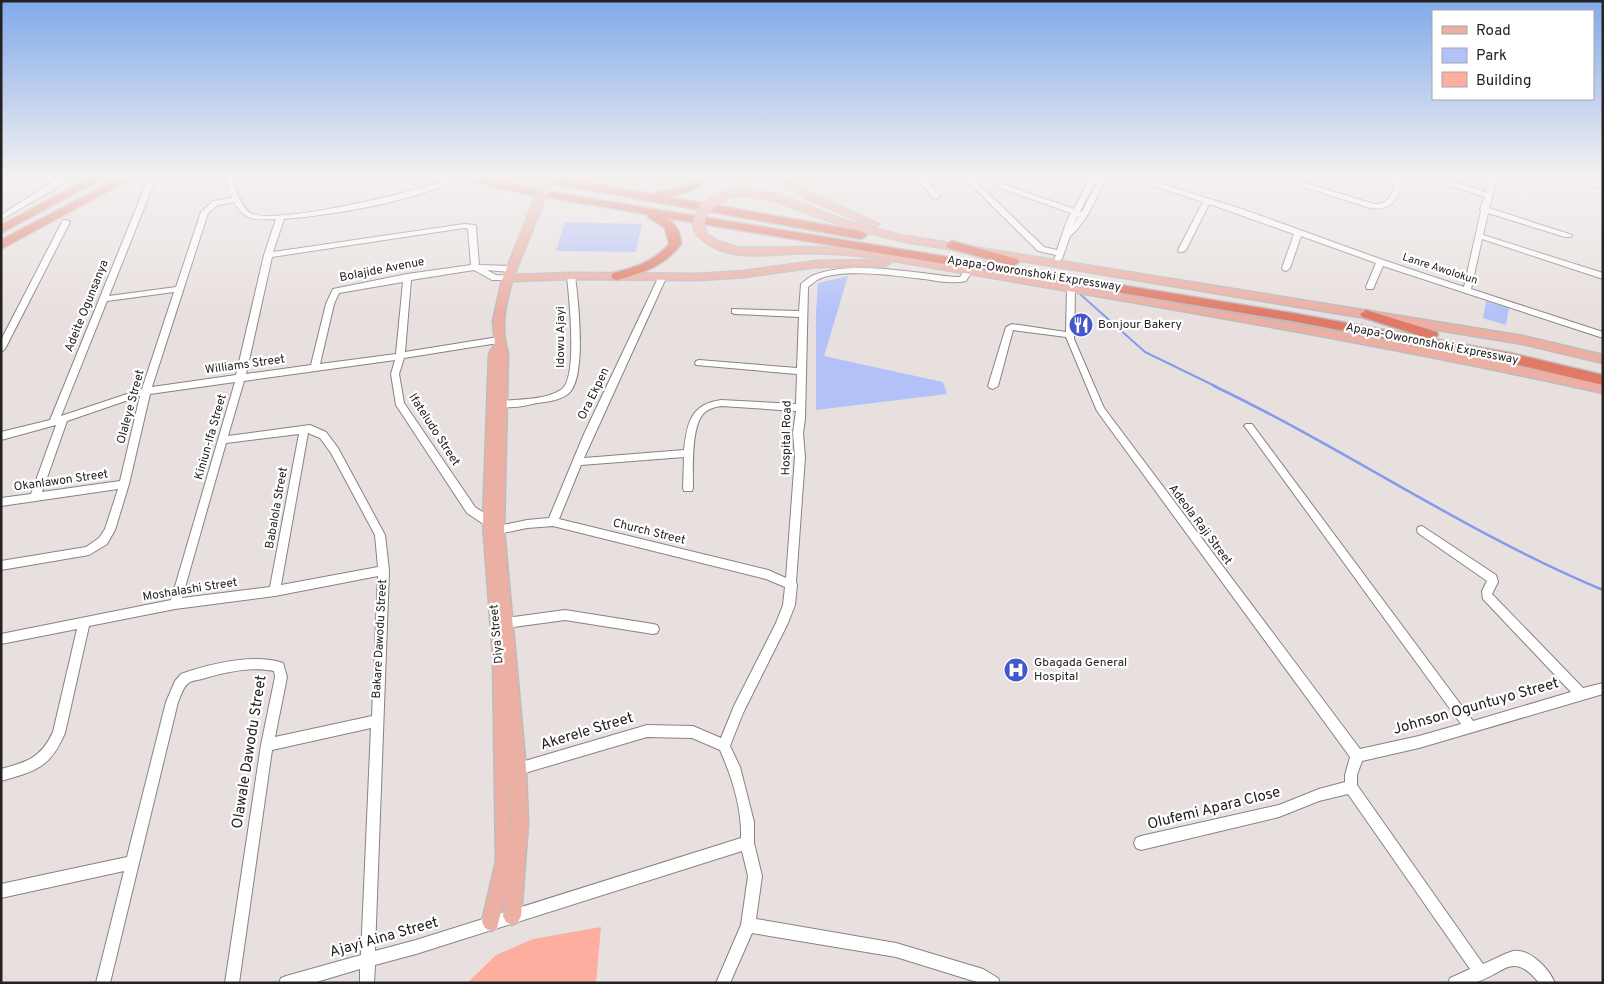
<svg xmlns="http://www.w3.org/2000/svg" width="1604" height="984" viewBox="0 0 1604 984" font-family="Overpass,sans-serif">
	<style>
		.green { fill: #b2c2f8 }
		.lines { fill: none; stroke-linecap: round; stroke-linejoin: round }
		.stream-far1 { stroke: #849bec; stroke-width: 2 }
		.stream { stroke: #849bec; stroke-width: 2.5 }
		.building { fill: #feae9e }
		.minor-casing { stroke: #898281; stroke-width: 2 }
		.major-casing { stroke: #bdbcbc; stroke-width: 3 }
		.highway-casing { stroke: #bdbcbc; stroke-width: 3 }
		.minor { fill: #fff; fill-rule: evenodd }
		.major { fill: #ecafa4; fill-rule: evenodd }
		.highway { fill: #e07a67; fill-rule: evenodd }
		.major-bridge-casing { stroke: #bdbcbc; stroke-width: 12; stroke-linecap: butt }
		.major-bridge { stroke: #ecafa4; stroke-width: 10 }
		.labels { text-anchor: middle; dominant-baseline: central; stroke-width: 4.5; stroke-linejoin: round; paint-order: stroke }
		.far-street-label { font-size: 11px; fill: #242121; stroke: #fff }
		.street-label { font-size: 12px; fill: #242121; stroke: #fff }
		.poi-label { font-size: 12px; fill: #242121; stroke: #fff; text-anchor: start }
		.near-street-label { font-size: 15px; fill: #242121; stroke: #fff }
	</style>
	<rect width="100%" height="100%" fill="#e8e0df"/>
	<g class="green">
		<polygon points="565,222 642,224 636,252 556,251"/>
		<polygon points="848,276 824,356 943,382 947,394 816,410 816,312 818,283"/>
		<polygon points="1486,301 1509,308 1506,325 1483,318"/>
	</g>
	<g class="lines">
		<polyline class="stream-far1" points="1080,294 1145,352 1217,387"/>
		<path class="stream" d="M1214 386C1346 449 1468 534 1603 590"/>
	</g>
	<polygon class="building" points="601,927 596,983 467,983 496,955 533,939"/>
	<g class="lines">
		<defs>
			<g id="minor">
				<polygon points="35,176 47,176 57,179 62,176 71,176 63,184 1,220 1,215 52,182"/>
				<path d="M155 176H164L154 183 109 296 176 287 201 212 213 201 232 198 224 176H232C235 187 240 206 250 213 271 226 412 193 439 182L424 176H436L446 179V185C397 204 337 214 284 219L273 252 464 224 475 225 476 227 479 265 511 266 515 269 511 272 487 270 496 275 511 276V280H492L474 270 411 280 405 352 498 337 502 340 498 343 404 358 399 374 404 403 475 507 493 519 494 522 493 525H485L467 513 396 405 391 374 395 360 244 381 228 436 310 425 326 432 338 448 385 535 389 570 375 951 416 940 741 838C742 809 732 777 720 750L692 738 647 737 518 775 514 773 512 769 514 765 518 763 647 725 693 726 721 738 734 706 776 623 783 605 785 587 766 579 553 526 527 528 498 534 494 533 493 530 494 527 498 526 527 520 549 518 584 434 659 276H665L666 278 584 458 684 450C687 423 691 404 721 400L796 404 797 374 696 365 695 363 696 361 699 360 797 368 799 317 735 314 732 313V309L799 311 801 284C805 281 809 277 814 275 852 260 914 273 955 277H960L964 271H970L971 273 966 281C952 284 938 281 924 279 898 276 840 267 817 280 814 282 811 285 808 287L805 419 803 433 805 457 796 582 797 585 795 605 788 623 743 713 730 746 740 767 754 822V843L762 876 756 919 896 943 983 969 998 978 1000 983H980L896 957 752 933 730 983H716L741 925 748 876 742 851 416 954 375 965 374 983H360V969L313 983H279L281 978 286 976 361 955 371 728 272 750 239 983H225L261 745 275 677 274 671C251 666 227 672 205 678 200 680 194 680 190 682 183 686 181 696 178 702L110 983H96L124 871 1 898V884L127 857 166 702 175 681 181 674C209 664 255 653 283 663L287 677 275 737 372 716 378 576 275 596 175 609 89 626 65 733C50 768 36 771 1 781V769C27 762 41 758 53 732L77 629 1 644V634L171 600 235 382 150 394 129 484 115 530 107 544 89 555 1 570V561L86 547 99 538 105 529 118 489 1 506V498L31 494 56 425 1 440V432L50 420 147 182ZM234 202C244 221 256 220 276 219L264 255 236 375 152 387 208 213 218 205ZM464 228 468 229 471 265 407 274 333 289 326 304 311 365 246 374 272 257ZM403 282 396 354 320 364 334 304 339 293ZM174 292 142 389 61 416 107 301ZM140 396 120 481 42 492 67 421ZM721 406 796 411 793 433 795 457 786 578 768 570 559 519 581 465 684 457 683 488 684 491H692L693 488C693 470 691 428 703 414 708 409 714 407 721 406ZM308 433 320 438 331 453 375 535 378 567 281 585ZM299 434 270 587 182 598 226 443Z"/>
				<polygon points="916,176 924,176 940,196 939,198 933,198"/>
				<path d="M962 176H970L1044 247 1057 250 1066 223 1071 213 995 186 1002 184 1074 209 1091 176H1099L1080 211 1082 212 1100 176H1108L1087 216 1076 231 1070 236 1062 259 1058 261 1054 259 1056 255 1038 251ZM1078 216H1079L1073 225Z"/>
				<polygon points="1124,176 1136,176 1242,209 1383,260 1464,287 1481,211 1480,209 1485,197 1421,176 1433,176 1486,192 1489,176 1497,176 1489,208 1572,235 1571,237 1565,237 1488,213 1483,235 1603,273 1603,279 1482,239 1471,289 1603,332 1603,338 1383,266 1373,289 1367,289 1366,287 1376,263 1301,236 1290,268 1286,271 1283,270 1282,268 1294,234 1209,204 1186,250 1182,252 1179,252 1178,250 1203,202"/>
				<path d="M1270 176H1282L1374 204C1391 205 1393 190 1397 176H1405C1398 195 1395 212 1370 208Z"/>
				<polygon points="1561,176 1573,176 1603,185 1603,189"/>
				<polygon points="63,220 66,220 70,222 5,349 1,352 1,340"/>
				<path d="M571 273 575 276C578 299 587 377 569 393 562 400 547 402 537 403 525 406 510 409 499 406L497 404 502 401C520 399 547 400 562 389 578 377 569 296 567 276Z"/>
				<path d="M1071 286 1075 289 1074 339 1104 408 1360 749 1419 736 1461 724 1246 428 1244 426 1246 424H1252L1473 721 1571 692 1483 599 1482 591 1487 581 1418 533 1417 530 1418 527 1422 526 1496 575 1498 582 1492 594 1583 688 1603 683V694L1419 748 1362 761 1357 775V785L1483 964C1493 960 1503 954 1513 951 1530 948 1549 969 1555 983H1539C1511 948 1503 977 1472 983 1465 984 1456 983 1448 983L1450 978 1470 969 1348 794 1319 801 1279 817 1141 850 1136 848 1134 843 1136 838 1141 836 1279 805 1319 789 1345 782V775L1350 757 1097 411 1066 337 1013 330 998 386 993 389 990 388 988 386 1006 327 1012 324 1066 332 1067 289Z"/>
				<polygon points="565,610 653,624 657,625 659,629 657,633 653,634 565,620 507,628 503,626 501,623 503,620 507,618"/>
			</g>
			<g id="major">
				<polygon points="773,176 783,176 812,194 879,224 877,226 871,226 806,198"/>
				<polygon points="742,190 775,194 847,221 899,235 1523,336 1603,355 1603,363 1523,344 907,242 849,228 770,199 742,196 726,198 721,195 726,192"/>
				<path d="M537 203 542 206 514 275 571 273 698 274 744 271 817 261 885 260 890 263 885 266 817 267 744 277 698 280 571 279 512 281C505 306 500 328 508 353L504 530 526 769 528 824 521 916 518 922 512 925 506 922 503 916 505 894 497 928 491 931 485 928 482 922 496 861 493 658 483 522 489 354 495 344 493 321 502 280 532 206ZM510 765 512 824 511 829Z"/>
				<path d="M703 232 717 241 739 248 815 247 867 251 1335 331 1514 365 1603 385V393C1363 340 1119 300 877 258 854 255 831 253 808 253 773 253 724 265 698 235Z"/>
			</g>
			<g id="highway">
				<polygon points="94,176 107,176 1,233 1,225"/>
				<polygon points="123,176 136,176 1,249 1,240"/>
				<path d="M458 176H477L517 186 604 201 1292 313 1427 338 1362 317 1360 314 1366 310 1437 332 1438 335 1433 339 1510 353 1603 375V385L1510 363 1292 321 666 218C676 224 681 232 681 244 665 266 642 273 617 280L613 279 611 276 613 273C634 268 655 261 669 244L665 228 648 217 647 214 517 192 459 178Z"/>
				<path d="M524 176H548L652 194C658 190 668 192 676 189 690 186 695 176 710 176L693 190 669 197 861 231 867 235 861 239 529 179Z"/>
				<polygon points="952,241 1017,259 1019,262 1013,266 948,248 946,245"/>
			</g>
		</defs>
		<use href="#minor" class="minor-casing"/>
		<use href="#major" class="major-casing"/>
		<use href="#highway" class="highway-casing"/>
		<use href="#minor" class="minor"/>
		<use href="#major" class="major"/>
		<use href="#highway" class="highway"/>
		<defs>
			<g id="major-bridge">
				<polyline points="537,206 549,176"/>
				<path d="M703 235 698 226C700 209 711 201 726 195"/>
			</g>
		</defs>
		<use href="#major-bridge" class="major-bridge-casing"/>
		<use href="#major-bridge" class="major-bridge"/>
	</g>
	<linearGradient id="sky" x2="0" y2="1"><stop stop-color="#80aaea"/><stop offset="0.56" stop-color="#f5f1f1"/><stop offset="1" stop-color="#f5f1f1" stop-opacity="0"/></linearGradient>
	<rect width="1604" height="314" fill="url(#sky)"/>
	<defs>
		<symbol id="restaurant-disc" viewBox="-11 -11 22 22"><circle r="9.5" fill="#4457cb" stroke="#fff"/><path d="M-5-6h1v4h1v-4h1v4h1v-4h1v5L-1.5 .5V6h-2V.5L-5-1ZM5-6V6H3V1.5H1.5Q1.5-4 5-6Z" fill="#fff"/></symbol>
		<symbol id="hospital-disc" viewBox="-11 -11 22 22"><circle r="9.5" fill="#4457cb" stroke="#fff"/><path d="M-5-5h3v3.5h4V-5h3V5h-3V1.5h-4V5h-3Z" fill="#fff"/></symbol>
	</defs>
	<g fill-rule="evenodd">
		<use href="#restaurant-disc" x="1067" y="311" width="28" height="28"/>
		<use href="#hospital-disc" x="1002" y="656" width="28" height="28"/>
	</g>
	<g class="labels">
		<g class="far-street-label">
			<text transform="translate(1440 269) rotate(18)">Lanre Awolokun</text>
		</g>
		<g class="street-label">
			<text transform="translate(382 270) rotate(-11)">Bolajide Avenue</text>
			<text transform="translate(1034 274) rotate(9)">Apapa-Oworonshoki Expressway</text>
			<text transform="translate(87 306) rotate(-68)">Adeite Ogunsanya</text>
			<text transform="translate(561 337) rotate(-90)">Idowu Ajayi</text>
			<text transform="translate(1432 344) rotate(11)">Apapa-Oworonshoki Expressway</text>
			<text transform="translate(245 365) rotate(-8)">Williams Street</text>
			<text transform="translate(594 394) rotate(-64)">Ora Ekpen</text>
			<text transform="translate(131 407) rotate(-75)">Olaleye Street</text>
			<text transform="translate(434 430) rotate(57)">Ifateludo Street</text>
			<text transform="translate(211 437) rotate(-74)">Kiniun-Ifa Street</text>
			<text transform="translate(787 438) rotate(-89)">Hospital Road</text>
			<text transform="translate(61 481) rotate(-8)">Okanlawon Street</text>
			<text transform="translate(277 508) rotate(-80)">Babalola Street</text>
			<text transform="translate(1200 525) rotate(53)">Adeola Raji Street</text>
			<text transform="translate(649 532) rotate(14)">Church Street</text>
			<text transform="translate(190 590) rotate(-9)">Moshalashi Street</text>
			<text transform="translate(497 634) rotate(-95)">Diya Street</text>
			<text transform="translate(380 639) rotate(-87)">Bakare Dawodu Street</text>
		</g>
		<g class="poi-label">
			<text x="1098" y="325">Bonjour Bakery</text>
			<text x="1034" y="663">Gbagada General<tspan x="1034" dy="14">Hospital</tspan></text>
		</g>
		<g class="near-street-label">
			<text transform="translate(1476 707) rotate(-16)">Johnson Oguntuyo Street</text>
			<text transform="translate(587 732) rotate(-17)">Akerele Street</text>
			<text transform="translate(250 752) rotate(-81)">Olawale Dawodu Street</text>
			<text transform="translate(1214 809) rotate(-14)">Olufemi Apara Close</text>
			<text transform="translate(384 938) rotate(-16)">Ajayi Aina Street</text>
		</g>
	</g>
	<rect width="1604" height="984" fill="none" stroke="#242121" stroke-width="5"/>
	<rect x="1432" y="10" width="162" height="90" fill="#ffffff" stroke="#a7a6a6"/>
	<rect x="1442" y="26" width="25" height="8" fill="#ecafa4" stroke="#a7a6a6"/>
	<text x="1476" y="35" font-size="15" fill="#242121">Road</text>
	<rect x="1442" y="48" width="25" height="15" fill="#b2c2f8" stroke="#a7a6a6"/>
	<text x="1476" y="60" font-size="15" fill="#242121">Park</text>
	<rect x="1442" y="72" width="25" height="15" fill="#feae9e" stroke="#a7a6a6"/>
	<text x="1476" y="85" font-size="15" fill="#242121">Building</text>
</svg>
